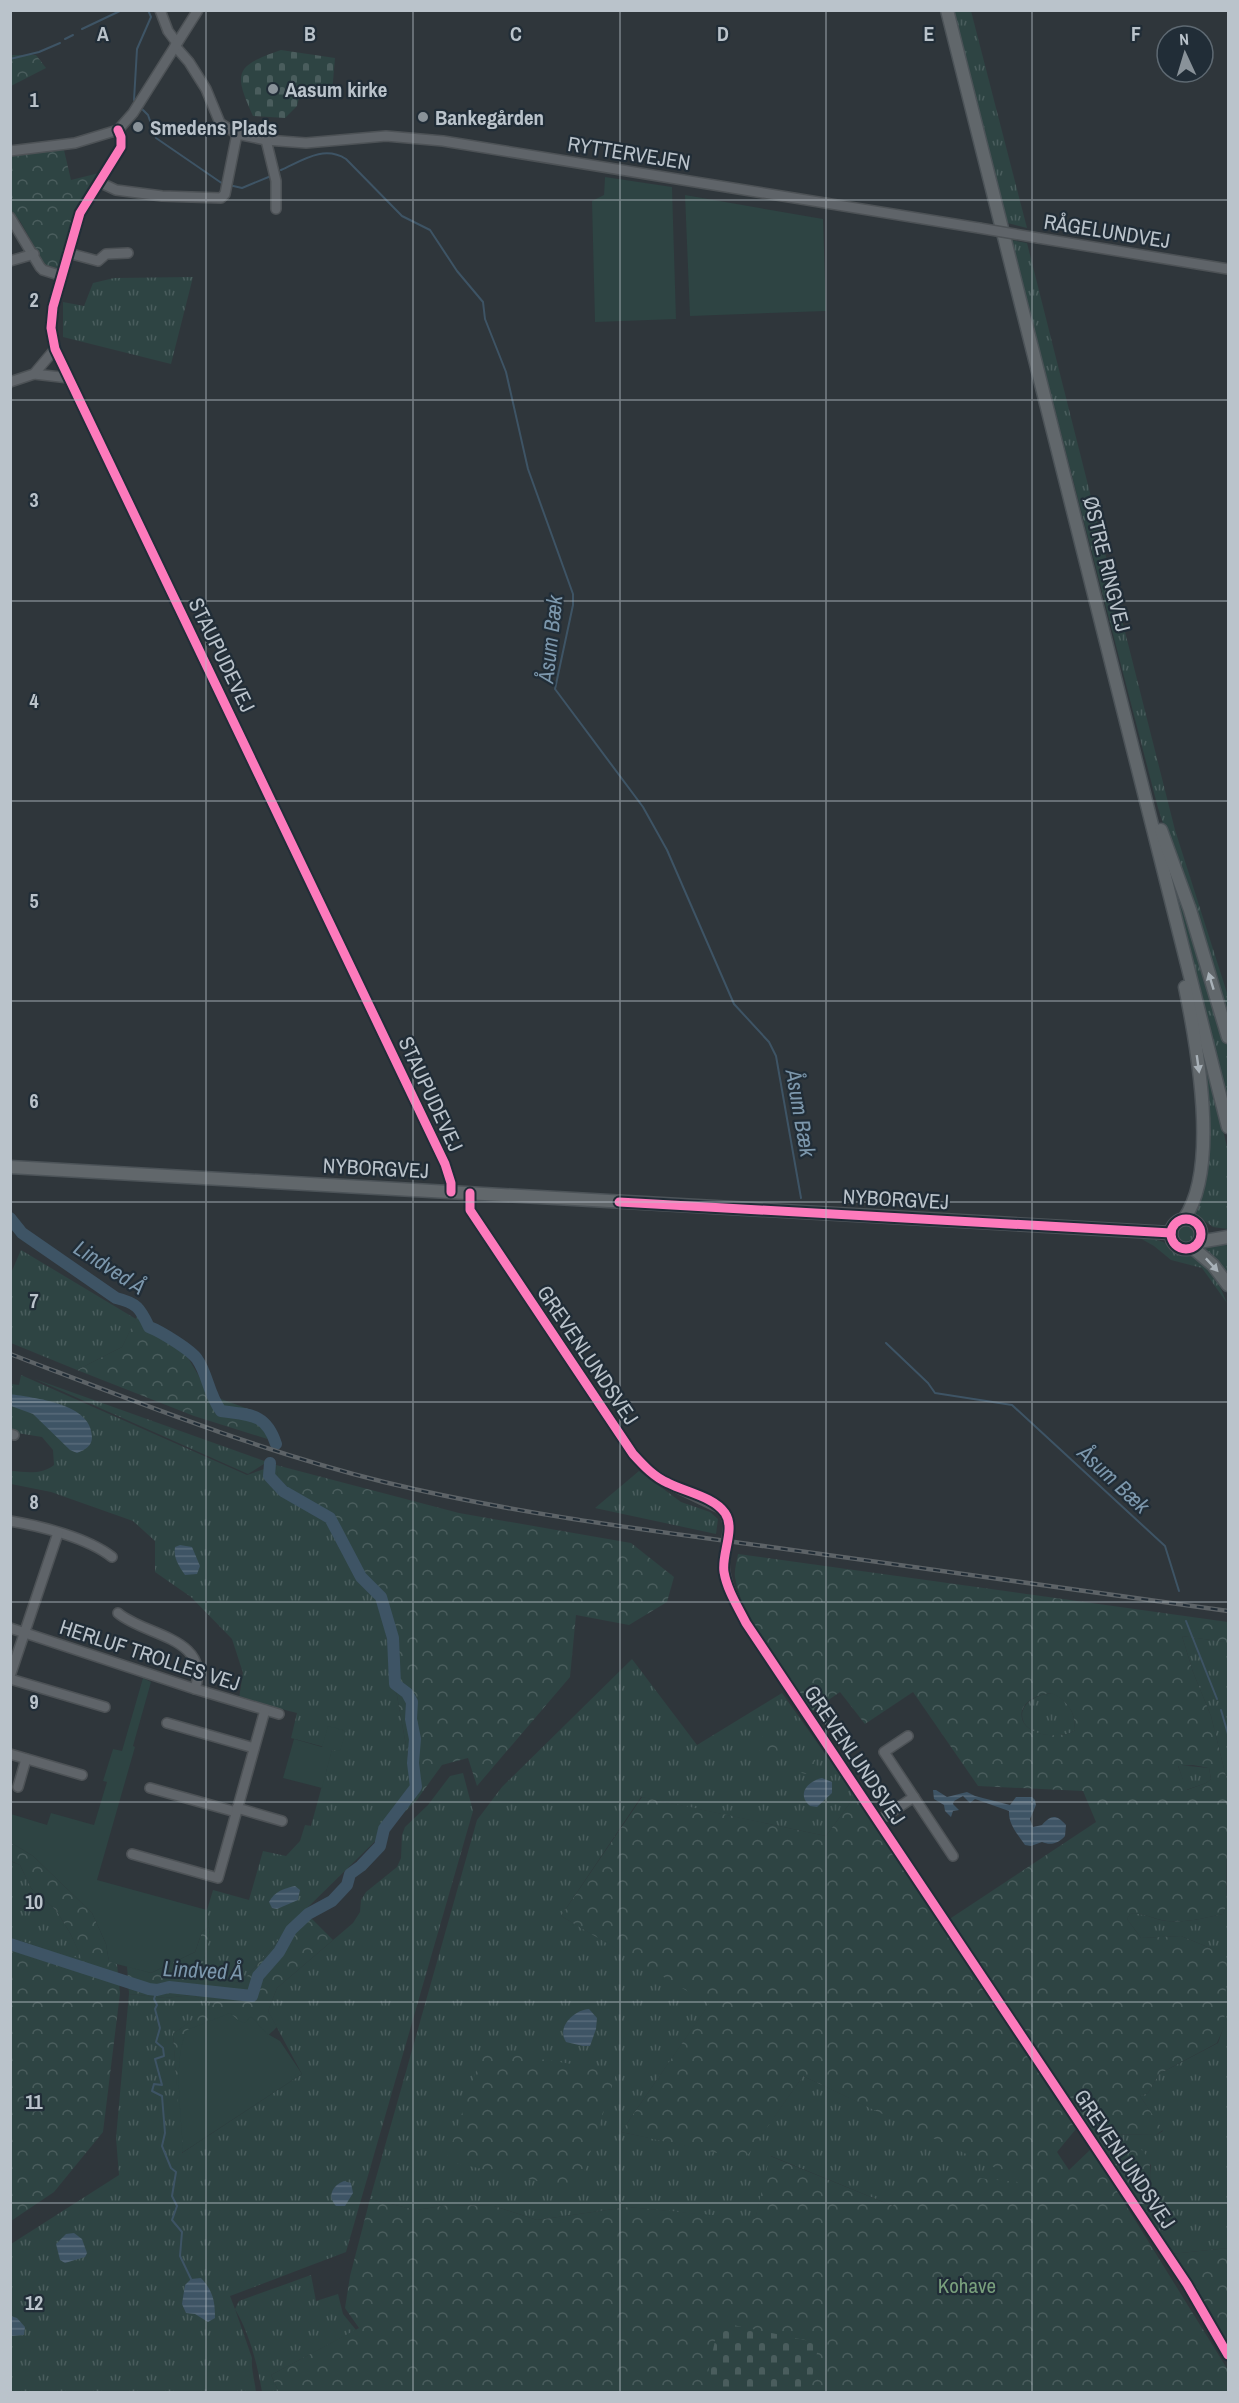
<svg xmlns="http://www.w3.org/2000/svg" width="1239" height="2403" viewBox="0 0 1239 2403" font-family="'Archivo Narrow',sans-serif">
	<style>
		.grass { fill: url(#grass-tufts) }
		.forest { fill: url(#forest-crowns); fill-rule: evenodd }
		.cemetery { fill: url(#cemetery-stones) }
		.park { fill: #2e4443 }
		.water { fill: url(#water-rules) }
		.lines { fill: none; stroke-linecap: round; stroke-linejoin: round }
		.stream { stroke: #3e5465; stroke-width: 2 }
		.river { stroke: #3e5465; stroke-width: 12 }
		.minor-casing { stroke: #4d5256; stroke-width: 12 }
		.major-casing { stroke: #4c5358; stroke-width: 15 }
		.minor { stroke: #5f6469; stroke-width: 9 }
		.major { stroke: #61676b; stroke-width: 12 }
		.rail-casing { stroke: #5d6367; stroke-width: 4.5 }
		.rail { stroke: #212d37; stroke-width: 2; stroke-dasharray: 7; stroke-linecap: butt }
		.minor-bridge-casing { stroke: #4d5256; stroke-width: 12; stroke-linecap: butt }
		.minor-bridge { stroke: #5f6469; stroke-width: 9 }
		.cycleway-casing { stroke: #212d37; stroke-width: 13 }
		.cycleway { stroke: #fd7abc; stroke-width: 9 }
		.oneway { fill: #a8b1b8 }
		.grid { fill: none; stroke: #bac3cb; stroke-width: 1.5; stroke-opacity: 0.55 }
		.poi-dot { fill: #899299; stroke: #212d37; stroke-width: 2 }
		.labels { text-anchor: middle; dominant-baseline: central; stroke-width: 4.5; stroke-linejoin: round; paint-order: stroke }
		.poi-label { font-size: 21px; font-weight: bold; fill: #bac3cb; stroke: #212d37; text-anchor: start }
		.street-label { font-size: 21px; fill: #bac3cb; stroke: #212d37 }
		.park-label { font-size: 21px; fill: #79a07d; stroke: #212d37 }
		.water-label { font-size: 22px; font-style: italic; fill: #7c97ac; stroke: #212d37 }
		.grid-label { font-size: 20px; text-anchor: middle; font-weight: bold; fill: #bac3cb; stroke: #212d37; stroke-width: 4.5; stroke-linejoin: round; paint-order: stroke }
	</style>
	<defs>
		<pattern id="grass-tufts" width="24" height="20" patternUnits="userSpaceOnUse" patternTransform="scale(1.5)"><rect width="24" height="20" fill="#2e4443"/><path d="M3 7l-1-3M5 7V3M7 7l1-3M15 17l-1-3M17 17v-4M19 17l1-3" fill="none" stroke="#4a5d5d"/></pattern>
		<pattern id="forest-crowns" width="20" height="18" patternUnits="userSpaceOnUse" patternTransform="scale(1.5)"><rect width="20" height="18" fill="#2e4443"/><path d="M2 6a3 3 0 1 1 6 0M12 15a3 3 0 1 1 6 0" fill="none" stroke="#4a5d5d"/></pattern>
		<pattern id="cemetery-stones" width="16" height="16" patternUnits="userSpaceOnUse" patternTransform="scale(1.5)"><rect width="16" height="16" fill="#2e4443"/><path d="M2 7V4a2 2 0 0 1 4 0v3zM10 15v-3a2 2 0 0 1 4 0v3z" fill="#4a5d5d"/></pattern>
		<pattern id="water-rules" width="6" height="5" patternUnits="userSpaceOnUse" patternTransform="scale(1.5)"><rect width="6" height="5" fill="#3e5465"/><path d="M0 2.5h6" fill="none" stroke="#586b7a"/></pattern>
	</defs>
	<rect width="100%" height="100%" fill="#2f363b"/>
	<g class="grass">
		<polygon points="952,11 971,11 1027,228 1004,222"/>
		<polygon points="1011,240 1027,243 1175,830 1228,996 1228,1022 1158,808"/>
		<polygon points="193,277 171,364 63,337 63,302 84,306 93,283 114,278"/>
		<polygon points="1174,888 1179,888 1228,1043 1228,1104"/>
		<polygon points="1198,1027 1228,1151 1228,1229 1213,1227 1194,1213 1199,1198"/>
		<circle cx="1186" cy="1234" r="10"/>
		<path d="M1138 1237C1145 1238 1156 1239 1163 1242 1176 1249 1175 1259 1194 1255L1214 1273 1227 1303 1202 1268 1171 1260 1154 1246Z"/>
		<polygon points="1228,1244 1228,1279 1203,1249 1209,1246"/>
		<polygon points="21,1250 136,1319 122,1347 77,1370 11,1343 11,1273"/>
		<path d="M21 1375 247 1475 276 1465 279 1482 330 1513 381 1607 416 1801 304 1911 241 1983 200 1976 210 1935 207 1910 213 1890 249 1900 263 1851 286 1856 300 1841 305 1825 311 1826 332 1749 291 1738 297 1713 239 1698 243 1673 232 1639 191 1597 155 1572V1541L133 1521 51 1492 11 1484V1471C26 1472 42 1475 54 1465L53 1450 42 1437 11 1432V1384L19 1385Z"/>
		<polygon points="35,1379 267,1462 248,1474"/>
		<polygon points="639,1471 681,1502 710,1512 718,1519 716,1534 595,1508"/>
		<polygon points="1182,1636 1226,1642 1228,1657 1228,1785 1211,1716 1193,1672"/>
		<polygon points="632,1659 697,1745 782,1693 855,1796 826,1836 641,1797 561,1916 710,2003 621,2132 745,2158 803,2076 1030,2183 893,2206 771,2156 755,2220 628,2207 537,2220 494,2206 449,2205 416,2210 370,2199 477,1820 502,1787"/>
		<path d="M1052 1693C1068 1701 1075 1711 1075 1730 1070 1734 1064 1735 1057 1735 1014 1738 1009 1698 1052 1693Z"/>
		<polygon points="1178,1765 1209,1768 1211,1779 1206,1783 1186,1790"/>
		<path d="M463 1773 473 1811 346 2252 230 2296 235 2309 239 2301 311 2275 316 2301 338 2294 343 2314 356 2330 271 2375 279 2392H262C257 2363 250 2335 235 2309L252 2358C251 2370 255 2381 256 2392H11V2244L119 2175 116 2138 129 1994 165 1998 192 1995 215 2004 173 2034 182 2153 302 2074 268 2011 277 1988 353 1923 360 1912 361 1900 366 1892 397 1867 401 1858 402 1835 405 1827 428 1805 450 1776Z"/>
		<path d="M1228 1838V2248L1171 2254 1140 2207 1148 2200 1151 2184V2165L1119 2145 1102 2149 1092 2134 1156 2135 1163 2131 1140 2096 1148 2093 1159 2074 1218 2043 1224 2026 1210 1948 1181 1936 1141 1938 1127 1919 1130 1914C1143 1912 1153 1919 1166 1921 1185 1923 1205 1918 1223 1914L1226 1906Z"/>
		<polygon points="10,1861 20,1865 31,1888 56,1910 70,1933 83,1960 11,1938"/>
	</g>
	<g class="forest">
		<polygon points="11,55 36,55 46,68 11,86"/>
		<polygon points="64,150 71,180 99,173 81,203 60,268 56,270 46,267 20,221 11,210 10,155"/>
		<polygon points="137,1316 187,1356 210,1395 257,1412 274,1441 194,1416 77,1370 122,1347"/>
		<polygon points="276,1465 459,1513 631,1543 674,1577 667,1602 629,1625 576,1615 570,1677 477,1786 468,1758 442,1765 416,1801 381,1607 330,1513 279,1482"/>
		<path d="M738 1554 1228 1622V1657L1225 1642 1182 1636 1193 1672 1211 1716 1228 1785 1226 1906 1223 1914C1205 1918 1185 1923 1167 1921 1153 1919 1143 1912 1130 1914L1127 1919 1141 1938 1181 1936 1210 1948 1227 1959 1224 2027 1217 2043 1159 2074 1148 2093 1140 2096 1163 2130 1156 2135 1092 2134 948 1920 1096 1822 1083 1791 978 1786 913 1692 865 1724 840 1692 811 1712C784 1673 743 1624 735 1577 734 1570 737 1561 738 1554ZM1051 1693C1068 1701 1075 1711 1075 1730 1070 1734 1064 1735 1057 1735 1014 1738 1008 1698 1051 1693ZM1193 1765 1209 1768 1211 1779 1206 1783 1187 1790 1178 1766Z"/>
		<path d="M767 1736C776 1739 780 1748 777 1757L773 1761 764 1760 757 1746 762 1737Z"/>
		<circle cx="806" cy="1764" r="10"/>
		<polygon points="855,1796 1076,2129 1057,2152 1069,2170 1091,2149 1228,2370 1228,2392 279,2392 271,2375 359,2328 345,2308 350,2276 370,2199 416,2210 449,2205 494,2206 537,2220 628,2207 755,2219 770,2156 893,2206 914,2172 1027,2183 803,2076 745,2159 621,2132 709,2004 561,1916 642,1797 826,1836"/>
		<polygon points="10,1842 33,1856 92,1913 106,1944 109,1961 117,1964 120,1993 103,2132 54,2192 11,2221 11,1938 82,1959 70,1933 56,1910 31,1888 20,1865 11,1861"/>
		<polygon points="304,1911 333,1940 277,1988 268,2011 277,2027 204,2095 209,2135 181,2153 173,2034 214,2004 192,1995 165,1998 129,1994 127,1966 151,1973 195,1952 202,1932 209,1927 210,1935 200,1976 241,1983"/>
		<polygon points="483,2050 617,2071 578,2190 446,2161"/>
		<path d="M1129 2144C1156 2150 1152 2179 1148 2200L1140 2207 1102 2149Z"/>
		<polygon points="1228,2248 1228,2345 1171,2254"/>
	</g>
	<g class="cemetery">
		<path d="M281 50 335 58 332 93 301 90 297 106 285 118 253 116C233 72 235 66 281 50Z"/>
		<polygon points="719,2322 819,2343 809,2392 704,2392"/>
	</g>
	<g class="park">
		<polygon points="605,177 672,187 676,319 595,322 592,201 604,195"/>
		<polygon points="685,195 823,219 826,311 690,316"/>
		<polygon points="143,1678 151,1682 133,1746 135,1747 97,1880 207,1910 209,1927 202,1932 195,1952 151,1973 109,1962 106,1944 92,1913 33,1856 10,1842 11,1814 47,1825 51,1813 94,1825 107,1782 103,1781 113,1749 122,1751"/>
		<polygon points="328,1726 346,1731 340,1751 332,1750 322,1788 283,1778 294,1739 322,1747"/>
		<path d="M230 2013 239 2021 245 2023 251 2016 266 2033 280 2041 302 2074 183 2152C182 2117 172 2060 187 2030Z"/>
	</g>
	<g class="water">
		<path d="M10 1394C34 1398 92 1403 92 1437 92 1446 85 1450 77 1453L70 1450 33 1414 11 1406Z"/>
		<path d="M180 1545 192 1547 200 1566 197 1574 185 1575C179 1566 173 1558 175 1547Z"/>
		<path d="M822 1778 832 1782V1793L817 1807 810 1806C796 1794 808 1781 822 1778Z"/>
		<path d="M933 1790H936L947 1797 967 1792 975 1796 1010 1805 1016 1797H1032L1035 1800 1036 1805 1030 1819 1033 1827 1042 1825C1051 1815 1056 1814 1066 1825L1065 1836C1059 1843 1051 1846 1042 1842L1031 1846 1025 1845C1018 1835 1008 1824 1009 1811L975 1799 970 1803 963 1796 954 1801 953 1804 959 1810 953 1811 951 1817 945 1811 944 1805 934 1799Z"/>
		<path d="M295 1886 300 1890 298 1900 277 1909 272 1908 269 1902C275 1891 283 1889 295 1886Z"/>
		<path d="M589 2009 597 2018 596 2029 590 2046H583L566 2042C556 2027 574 2010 589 2009Z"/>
		<path d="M344 2181 351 2183 353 2193 345 2206H336C327 2196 332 2186 344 2181Z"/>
		<polygon points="74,2233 82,2239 87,2253 85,2257 65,2263 60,2260 56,2244 66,2234"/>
		<path d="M201 2278C213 2291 215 2301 215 2318L208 2322 195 2314 186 2313 182 2304 185 2285 191 2279Z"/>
		<polygon points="11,2316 17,2318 25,2327 24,2335 11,2336"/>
	</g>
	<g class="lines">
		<g class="stream">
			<polyline points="82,29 122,10"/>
			<polyline points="65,39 73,35"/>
			<polyline points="10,59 39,52 60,43"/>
			<polyline points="134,100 137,49 151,17 148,10"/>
			<polyline points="143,110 148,115 156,138 223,184"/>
			<path d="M281 170C303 160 324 145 346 159L402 216 430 230 457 271 483 302 485 319 506 372 528 469 573 594V605L555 689 643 807 667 850 734 1004 769 1042 776 1056 801 1198"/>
			<polyline points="229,185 242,188 271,176"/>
			<polyline points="886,1343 928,1383 935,1393 1012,1405 1165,1546 1179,1591"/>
			<polyline points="1186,1621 1217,1699"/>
			<polyline points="1221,1710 1228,1734"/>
			<polyline points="157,1990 154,1999 157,2005 155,2009 160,2028 156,2042 163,2048 164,2056 155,2059 162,2085 154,2084 152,2091 162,2096 165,2133 162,2146 171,2168 176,2172 172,2196 177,2206 172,2220 182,2232 180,2256 191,2279"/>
		</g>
		<g class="river">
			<path d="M10 1218 22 1233 116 1298C137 1303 140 1308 149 1327 160 1331 191 1350 197 1359 208 1374 208 1394 221 1411 250 1415 266 1413 276 1444"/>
			<polyline points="10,1944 149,1989 157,1990 169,1987 252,1996 258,1976 279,1952 291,1930 308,1914 332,1901 347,1885 350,1874 361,1866 380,1846 384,1829 416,1787 413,1763 415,1739 411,1719 412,1702 407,1693 395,1684 393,1638 381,1597 361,1577 330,1518 283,1491 269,1476 270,1463"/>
		</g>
		<defs>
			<g id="minor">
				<polyline points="160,10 168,31 177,43"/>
				<polyline points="175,46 189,62 206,89 220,123 237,134 266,140 306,143 386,136 443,141 979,228"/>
				<polyline points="118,130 121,137 121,147 80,213 53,307 51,328 55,349 445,1164 451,1183 451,1192"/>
				<polyline points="266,140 276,181 276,209"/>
				<polyline points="10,151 75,143 118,130 133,113 198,10"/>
				<polyline points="99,182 116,190 162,196 221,198 225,194 237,134"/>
				<polyline points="10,217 40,267 43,270 62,276"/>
				<polyline points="1038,238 1228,269"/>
				<polyline points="68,253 98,261 106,254 128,253"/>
				<polyline points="10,261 34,254"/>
				<polyline points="34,374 69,378"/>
				<polyline points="10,382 34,374 55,349"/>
				<polyline points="470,1193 470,1210 633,1454 649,1471 666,1482 720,1508 725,1513 729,1525"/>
				<polyline points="10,1434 14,1435"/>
				<path d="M10 1521C41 1526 88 1538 112 1557"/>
				<path d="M724 1562C724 1584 736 1603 746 1623L1187 2284 1228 2355"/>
				<path d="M118 1613C144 1636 212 1637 195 1689"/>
				<polyline points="10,1628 195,1689 279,1714"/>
				<polyline points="10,1676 58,1533"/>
				<polyline points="10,1679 105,1707"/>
				<polyline points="167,1723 254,1748"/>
				<polyline points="908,1736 884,1752 953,1856"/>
				<polyline points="10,1754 82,1775"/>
				<polyline points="18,1787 26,1759"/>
				<polyline points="150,1788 236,1812"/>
				<polyline points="237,1808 282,1821"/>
				<polyline points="878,1821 914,1797"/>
				<polyline points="132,1854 218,1878 265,1710"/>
			</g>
			<g id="major">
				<polyline points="947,10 1228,1127"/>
				<polyline points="1161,830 1190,910 1228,1037"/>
				<polyline points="10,1167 1171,1233"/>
				<circle cx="1186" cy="1234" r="15"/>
				<path d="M1184 1219C1220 1168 1197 1045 1185 987"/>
				<polyline points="1199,1242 1228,1237"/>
				<polyline points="1193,1248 1213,1265 1228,1285"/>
			</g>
		</defs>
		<use href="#minor" class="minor-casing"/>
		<use href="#major" class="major-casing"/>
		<use href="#minor" class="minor"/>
		<use href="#major" class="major"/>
		<defs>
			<path id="rail" d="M10 1354C134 1401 256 1450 384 1482 507 1512 631 1528 756 1545 913 1567 1071 1589 1228 1611"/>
		</defs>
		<use href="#rail" class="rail-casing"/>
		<use href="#rail" class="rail"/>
		<defs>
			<g id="minor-bridge">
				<polyline points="979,228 1038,238"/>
				<polyline points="724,1562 729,1525"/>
			</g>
		</defs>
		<use href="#minor-bridge" class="minor-bridge-casing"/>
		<use href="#minor-bridge" class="minor-bridge"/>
		<defs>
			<g id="cycleway">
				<polyline points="118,130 121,137 121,147 80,213 53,307 51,328 55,349 445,1164 451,1183 451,1192"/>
				<path d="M470 1193V1210L633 1454C644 1466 654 1477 668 1483 686 1492 714 1497 725 1513 736 1529 721 1554 724 1572 727 1590 738 1607 746 1623L1187 2284 1228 2355"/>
				<polyline points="619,1202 1171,1233"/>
				<circle cx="1186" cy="1234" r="15"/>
			</g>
		</defs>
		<use href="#cycleway" class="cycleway-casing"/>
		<use href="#cycleway" class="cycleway"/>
	</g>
	<defs><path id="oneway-solid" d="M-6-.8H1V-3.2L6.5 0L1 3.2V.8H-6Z" transform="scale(1.5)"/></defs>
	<g class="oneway">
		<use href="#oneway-solid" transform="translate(1211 981) rotate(-107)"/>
		<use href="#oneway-solid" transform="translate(1198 1064) rotate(82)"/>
		<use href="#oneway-solid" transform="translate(1212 1265) rotate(47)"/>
	</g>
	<path class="grid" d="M206 10V2392M413 10V2392M620 10V2392M826 10V2392M1032 10V2392M10 200H1228M10 400H1228M10 601H1228M10 801H1228M10 1001H1228M10 1202H1228M10 1402H1228M10 1602H1228M10 1802H1228M10 2002H1228M10 2203H1228"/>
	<g class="poi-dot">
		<circle cx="273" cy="89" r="6"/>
		<circle cx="423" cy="117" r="6"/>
		<circle cx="138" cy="127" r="6"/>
	</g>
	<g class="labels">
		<g class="poi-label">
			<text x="285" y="89">Aasum kirke</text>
			<text x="435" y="117">Bankegården</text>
			<text x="150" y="127">Smedens Plads</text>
		</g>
		<g class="street-label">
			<text transform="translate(629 153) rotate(9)">RYTTERVEJEN</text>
			<text transform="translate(1107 231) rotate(9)">RÅGELUNDVEJ</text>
			<text transform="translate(1107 564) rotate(76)">ØSTRE RINGVEJ</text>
			<text transform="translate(222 655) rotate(64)">STAUPUDEVEJ</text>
			<text transform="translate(431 1094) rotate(65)">STAUPUDEVEJ</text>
			<text transform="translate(376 1168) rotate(3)">NYBORGVEJ</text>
			<text transform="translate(896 1199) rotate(3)">NYBORGVEJ</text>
			<text transform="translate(588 1355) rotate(56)">GREVENLUNDSVEJ</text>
			<text transform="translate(150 1655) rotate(18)">HERLUF TROLLES VEJ</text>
			<text transform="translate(855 1755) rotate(56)">GREVENLUNDSVEJ</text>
			<text transform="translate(1125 2159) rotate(56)">GREVENLUNDSVEJ</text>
		</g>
		<g class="park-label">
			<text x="967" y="2285">Kohave</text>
		</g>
		<g class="water-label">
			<text transform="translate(550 639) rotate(-84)">Åsum Bæk</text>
			<text transform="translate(801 1113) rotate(80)">Åsum Bæk</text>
			<text transform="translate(110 1267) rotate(33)">Lindved Å</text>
			<text transform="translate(1114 1479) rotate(43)">Åsum Bæk</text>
			<text transform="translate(203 1970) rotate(3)">Lindved Å</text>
		</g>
	</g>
	<g class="grid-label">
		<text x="103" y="41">A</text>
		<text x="310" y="41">B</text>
		<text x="516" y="41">C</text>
		<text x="723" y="41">D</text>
		<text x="929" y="41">E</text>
		<text x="1136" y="41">F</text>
		<text x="34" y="107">1</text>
		<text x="34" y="307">2</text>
		<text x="34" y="507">3</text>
		<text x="34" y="708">4</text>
		<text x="34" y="908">5</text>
		<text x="34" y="1108">6</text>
		<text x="34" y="1308">7</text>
		<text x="34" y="1509">8</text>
		<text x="34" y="1709">9</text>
		<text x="34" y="1909">10</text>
		<text x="34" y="2109">11</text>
		<text x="34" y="2310">12</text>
	</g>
	<rect width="1239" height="2403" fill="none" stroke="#bac3cb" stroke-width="24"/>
	<g transform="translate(1185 54) rotate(356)"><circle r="28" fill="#212d37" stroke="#5e6972" stroke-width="1.5"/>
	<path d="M0-4.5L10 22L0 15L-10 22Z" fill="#899299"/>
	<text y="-9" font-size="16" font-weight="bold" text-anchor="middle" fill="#bac3cb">N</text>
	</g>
</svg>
